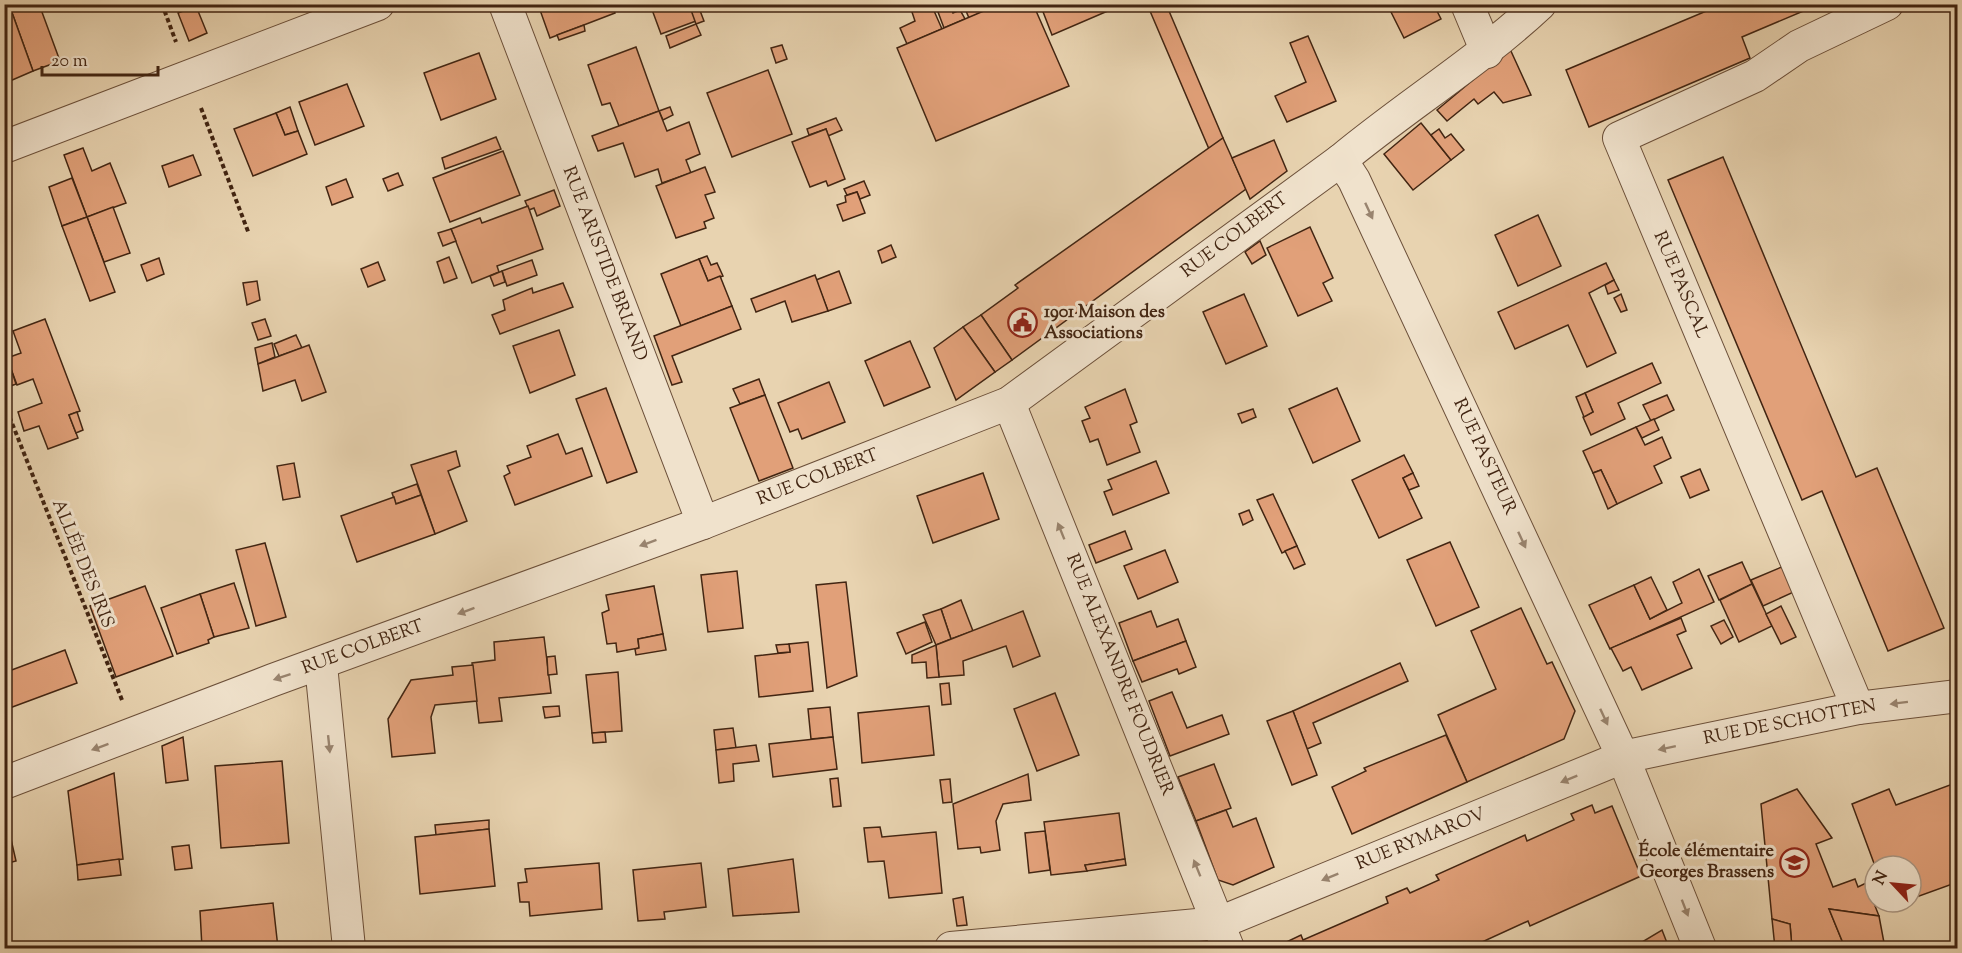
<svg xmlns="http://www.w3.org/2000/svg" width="1962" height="953" viewBox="0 0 1962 953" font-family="'Sorts Mill Goudy',serif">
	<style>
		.building { fill: #e1a079; stroke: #422512; stroke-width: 1.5 }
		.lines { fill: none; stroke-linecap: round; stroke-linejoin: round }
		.street-casing { stroke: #6c503a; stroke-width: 34 }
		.path { stroke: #422512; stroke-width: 4; stroke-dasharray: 4.5 3; stroke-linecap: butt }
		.street { stroke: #f0e2cc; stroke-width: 32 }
		.oneway { fill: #99846f }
		.labels { text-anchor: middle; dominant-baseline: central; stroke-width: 6; stroke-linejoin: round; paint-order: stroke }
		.street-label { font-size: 18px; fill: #422512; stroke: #f0e2cc }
		.poi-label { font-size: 18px; font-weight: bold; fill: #422512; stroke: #f0e2cc; text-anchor: start }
	</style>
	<rect width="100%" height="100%" fill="#e8d3b0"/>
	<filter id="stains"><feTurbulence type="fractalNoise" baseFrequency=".00333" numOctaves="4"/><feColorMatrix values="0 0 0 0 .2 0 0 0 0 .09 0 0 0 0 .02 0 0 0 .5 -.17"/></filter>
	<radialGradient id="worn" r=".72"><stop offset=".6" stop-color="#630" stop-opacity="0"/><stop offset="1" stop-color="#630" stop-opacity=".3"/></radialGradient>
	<g class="building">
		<polygon points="18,4 39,4 60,61 33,71 10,7"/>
		<polygon points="612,4 615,13 550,38 540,10 554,4"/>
		<polygon points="658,4 689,4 696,21 661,34 651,7"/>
		<polygon points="913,4 931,4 942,29 907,44 900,28 915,21 910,6"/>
		<polygon points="935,4 950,4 953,13 960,10 965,19 944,28"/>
		<polygon points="963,4 1000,4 969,18"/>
		<polygon points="1000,4 1033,4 1069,86 936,141 897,48"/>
		<polygon points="1040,4 1124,4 1052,35"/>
		<polygon points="1147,4 1166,4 1223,138 1209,149"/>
		<polygon points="1387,4 1440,4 1435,7 1441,19 1404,38"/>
		<polygon points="1723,4 1820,4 1742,37 1750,58 1589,127 1566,70"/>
		<polygon points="196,6 207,33 189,41 178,13"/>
		<polygon points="10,7 33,71 10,81 4,66 4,9"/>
		<polygon points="699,8 704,21 696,24 691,10"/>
		<polygon points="696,24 701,35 670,48 666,36"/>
		<polygon points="584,25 585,31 559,40 557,35"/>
		<polygon points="1308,36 1336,101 1287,122 1275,96 1306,82 1290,43"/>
		<polygon points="782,45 787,59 776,63 771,48"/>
		<polygon points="636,47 659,111 619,126 610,103 602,105 588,65"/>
		<polygon points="1510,49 1531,95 1503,103 1494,92 1478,104 1474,99 1447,121 1437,110"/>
		<polygon points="479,53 496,99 441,120 424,73"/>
		<polygon points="768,70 792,134 732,157 707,93"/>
		<polygon points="347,84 364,126 315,145 299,102"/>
		<polygon points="290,107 298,131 285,135 276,113"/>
		<polygon points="670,107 673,115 663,120 659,111"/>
		<polygon points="659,111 667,131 689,122 700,154 686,160 691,173 662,183 658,169 635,177 623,143 598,151 592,136"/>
		<polygon points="276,113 285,135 298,131 307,154 253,176 234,129"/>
		<polygon points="836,118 842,130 828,136 826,129 809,135 807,129"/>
		<polygon points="1421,123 1451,160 1413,190 1384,154"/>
		<polygon points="826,129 845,179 828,186 826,181 810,187 792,142"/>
		<polygon points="1439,129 1445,138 1451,134 1464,150 1451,160 1431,135"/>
		<polygon points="496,137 501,149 445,169 442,158"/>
		<polygon points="1223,138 1246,189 1012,360 981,315 1018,288 1015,285"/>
		<polygon points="1274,140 1287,171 1250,199 1232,158"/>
		<polygon points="83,148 92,171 110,163 126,203 87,217 64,155"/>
		<polygon points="503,151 520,195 450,222 433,178"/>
		<polygon points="193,155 201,175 169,187 162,166"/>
		<polygon points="1723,157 1856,477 1877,468 1944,628 1888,651 1822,491 1802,500 1668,180"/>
		<polygon points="705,167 715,192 705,195 714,218 704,222 706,228 676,238 656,186"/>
		<polygon points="398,173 403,185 388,191 383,179"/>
		<polygon points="72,178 87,217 62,226 49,187"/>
		<polygon points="346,179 353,197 332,205 326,187"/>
		<polygon points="864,181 870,195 860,199 857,192 847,195 844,189"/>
		<polygon points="554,190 560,206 537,216 534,208 529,210 525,201"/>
		<polygon points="857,192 865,213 843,221 837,205 846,202 845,196"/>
		<polygon points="528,206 543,249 497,266 499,272 472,283 451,229 480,218 482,223"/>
		<polygon points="113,207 130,253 104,262 87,217"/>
		<polygon points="1538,215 1561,266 1518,286 1495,235"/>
		<polygon points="87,217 115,292 90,301 62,226"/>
		<polygon points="1310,227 1333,278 1323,283 1332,301 1298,316 1267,248"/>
		<polygon points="451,229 456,241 443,246 438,233"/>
		<polygon points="1260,241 1266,255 1252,264 1245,252"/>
		<polygon points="891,245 896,257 882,263 878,251"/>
		<polygon points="707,256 711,265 717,263 723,276 708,281 699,259"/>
		<polygon points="449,257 457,278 444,283 437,262"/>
		<polygon points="159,258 164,274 147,281 141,265"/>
		<polygon points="699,259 708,281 720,276 732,306 681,326 661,274"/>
		<polygon points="532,260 537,275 507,286 502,271"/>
		<polygon points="378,262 385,280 368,287 361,269"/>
		<polygon points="1606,263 1614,280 1589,293 1616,353 1587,367 1568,325 1515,349 1498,312"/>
		<polygon points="502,271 505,282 494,286 490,276"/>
		<polygon points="839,271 851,303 828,311 816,280"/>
		<polygon points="815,275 828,311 792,322 785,301 756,312 751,299"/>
		<polygon points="1614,280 1619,290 1608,294 1605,285"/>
		<polygon points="257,281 260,300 247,305 243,283"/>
		<polygon points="563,283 573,307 500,334 492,315 505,310 503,300 532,288 533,293"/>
		<polygon points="1244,294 1267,346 1226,364 1203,312"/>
		<polygon points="1621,294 1627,310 1621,312 1614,298"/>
		<polygon points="732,306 741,329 672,356 682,382 672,385 654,336"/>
		<polygon points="981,315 1012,360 995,372 963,327"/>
		<polygon points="45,319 80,411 69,415 78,438 48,449 39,426 24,431 18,412 42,403 33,379 17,385 7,358 21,353 13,331"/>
		<polygon points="265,319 271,336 258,340 252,323"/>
		<polygon points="963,327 995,372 956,400 934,348"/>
		<polygon points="559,330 575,375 530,393 513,346"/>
		<polygon points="296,335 302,348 279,356 274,344"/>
		<polygon points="910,341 930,387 884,406 865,361"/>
		<polygon points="272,343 275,357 258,364 255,348"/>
		<polygon points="309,345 326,392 302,401 295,380 263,391 258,364"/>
		<polygon points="8,360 16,384 8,387 4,378 4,361"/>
		<polygon points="1652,363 1661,383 1618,403 1625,419 1591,435 1583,417 1593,412 1585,393"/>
		<polygon points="759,379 765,395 740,404 733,389"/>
		<polygon points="829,382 845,422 802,439 798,429 790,432 778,403"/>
		<polygon points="606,388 637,472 607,483 576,399"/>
		<polygon points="1337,388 1360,441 1313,463 1289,409"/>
		<polygon points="1125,389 1137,422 1130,425 1140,452 1107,465 1098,439 1090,442 1082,421 1090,418 1085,407"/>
		<polygon points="1585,393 1593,412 1584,417 1576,397"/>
		<polygon points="765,395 793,468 759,481 730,408"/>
		<polygon points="1667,395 1674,410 1651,421 1643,405"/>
		<polygon points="1253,409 1256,417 1242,423 1238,414"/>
		<polygon points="77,412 83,430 76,433 69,415"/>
		<polygon points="1654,419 1659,430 1642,438 1636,427"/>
		<polygon points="1636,427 1645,445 1662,437 1671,458 1654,466 1662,483 1617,504 1601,470 1593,473 1583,451"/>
		<polygon points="558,434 566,454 582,448 592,476 515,505 504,476 510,473 507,466 531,457 527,446"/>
		<polygon points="456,451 460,466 448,471 467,521 435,534 411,465"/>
		<polygon points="1404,455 1413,473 1403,478 1422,518 1379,538 1352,480"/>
		<polygon points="1156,461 1169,493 1113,515 1104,492 1112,489 1108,480"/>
		<polygon points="294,463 300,497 283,500 277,466"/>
		<polygon points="1700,469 1709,490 1690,498 1681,477"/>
		<polygon points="1601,470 1617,504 1608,509 1593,473"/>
		<polygon points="983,473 999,519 933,543 917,496"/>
		<polygon points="1413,473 1419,486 1409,490 1403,478"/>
		<polygon points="417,484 421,495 396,504 392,493"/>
		<polygon points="1273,494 1297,546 1282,553 1257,500"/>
		<polygon points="421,495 435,534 357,562 341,516 394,497 396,504"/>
		<polygon points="1249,510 1253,520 1243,525 1239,514"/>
		<polygon points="1125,531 1132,549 1096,563 1089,545"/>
		<polygon points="1450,542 1479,607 1436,626 1407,560"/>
		<polygon points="265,543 286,617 256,626 236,550"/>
		<polygon points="1297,546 1305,564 1294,569 1285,551"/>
		<polygon points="1165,550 1178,582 1138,599 1124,566"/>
		<polygon points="1742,562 1752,584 1719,600 1708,576"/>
		<polygon points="1784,566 1796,591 1763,606 1751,580"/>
		<polygon points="1699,569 1714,602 1610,649 1589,605 1634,585 1650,619 1682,603 1673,582"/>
		<polygon points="737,571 743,628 708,632 701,575"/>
		<polygon points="1651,577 1667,610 1650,619 1634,585"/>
		<polygon points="846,582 857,676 827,688 816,585"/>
		<polygon points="234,583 249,628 214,637 200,594"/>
		<polygon points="1752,584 1772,626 1739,642 1720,600"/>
		<polygon points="145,586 173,656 116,677 90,606"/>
		<polygon points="654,586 663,634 638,639 639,648 617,652 616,643 607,644 602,613 609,610 606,595"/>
		<polygon points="200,594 214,637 208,640 209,643 177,654 161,608"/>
		<polygon points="961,600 973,631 951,639 941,609"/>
		<polygon points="1781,606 1796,637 1781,644 1766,614"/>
		<polygon points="1521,608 1547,664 1552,662 1575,711 1564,739 1467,782 1438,715 1496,689 1471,631"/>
		<polygon points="941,609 951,639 936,645 923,615"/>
		<polygon points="1023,611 1040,656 1013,667 1006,646 963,661 964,675 939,677 936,645"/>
		<polygon points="1151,611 1157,627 1178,619 1186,641 1133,661 1119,623"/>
		<polygon points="1681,618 1686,631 1677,635 1692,668 1642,690 1631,667 1623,671 1611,648"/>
		<polygon points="1724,620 1733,637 1721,644 1711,626"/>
		<polygon points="925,622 932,642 906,654 897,633"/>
		<polygon points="663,634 666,650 636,655 635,649 639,648 638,639"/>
		<polygon points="544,637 551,693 499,698 502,721 479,723 472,663 495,660 494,642"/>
		<polygon points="1186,641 1196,667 1179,674 1177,669 1142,682 1133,661"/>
		<polygon points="808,642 813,691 759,697 755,656 790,652 789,644"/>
		<polygon points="789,644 790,652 778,653 776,645"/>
		<polygon points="936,645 939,677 927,678 926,662 912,663 912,655"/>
		<polygon points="65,650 77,683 7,709 4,701 4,658 9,671"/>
		<polygon points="555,656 557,674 548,675 547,657"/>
		<polygon points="1400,663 1408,681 1313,723 1321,743 1307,749 1293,711"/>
		<polygon points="473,665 477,701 435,705 431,717 435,753 392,757 388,719 411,680 453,675 452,667"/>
		<polygon points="618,672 622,731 592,733 586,675"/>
		<polygon points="949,683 951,704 942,705 940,684"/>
		<polygon points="1172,692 1187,728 1222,715 1229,734 1170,756 1149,701"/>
		<polygon points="1055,693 1079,755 1037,771 1014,709"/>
		<polygon points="559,706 560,716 545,718 543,707"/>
		<polygon points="929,706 934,755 862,763 858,713"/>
		<polygon points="830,707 833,737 811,739 808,709"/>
		<polygon points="1293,711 1317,775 1292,785 1267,721"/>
		<polygon points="733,728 736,748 716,750 714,730"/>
		<polygon points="605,732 606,742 593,743 592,733"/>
		<polygon points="1446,735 1467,782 1352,834 1332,787 1366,771 1364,768"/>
		<polygon points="183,737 188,780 166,783 162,746"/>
		<polygon points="833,737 837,769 773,777 769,744"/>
		<polygon points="756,745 759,761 733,764 734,781 719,783 716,750"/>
		<polygon points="282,761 289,843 221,848 215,766"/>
		<polygon points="1214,764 1231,808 1196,821 1178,777"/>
		<polygon points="114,773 123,859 77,865 68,791"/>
		<polygon points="1028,774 1031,800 1003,804 996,821 1000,850 981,853 980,847 958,849 953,804"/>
		<polygon points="838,778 841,806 833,807 830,779"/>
		<polygon points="950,779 952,802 943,803 940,780"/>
		<polygon points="1958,782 1958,882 1911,899 1911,866 1875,866 1852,804 1889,789 1896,805"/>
		<polygon points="1797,789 1832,838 1816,844 1833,887 1855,879 1858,887 1866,883 1879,916 1829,909 1845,948 1792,948 1790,924 1772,919 1761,804"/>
		<polygon points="1592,805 1595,813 1612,806 1641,876 1530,926 1528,921 1469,948 1282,948 1280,945 1301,935 1303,940 1388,903 1386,897 1407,888 1410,893 1439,880 1436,875 1525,835 1527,841 1574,820 1571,814"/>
		<polygon points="1226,810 1233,827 1256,818 1274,867 1233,885 1218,880 1196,821"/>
		<polygon points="1119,813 1125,859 1085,865 1087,871 1051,875 1044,822"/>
		<polygon points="489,820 489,829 436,835 435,825"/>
		<polygon points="7,822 16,861 4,864 4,823"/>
		<polygon points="880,827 882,837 936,832 942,893 889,898 884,861 868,862 864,828"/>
		<polygon points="489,829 495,886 420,894 415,837"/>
		<polygon points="1045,831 1050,870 1029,873 1025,833"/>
		<polygon points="189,845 192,868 175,870 172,847"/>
		<polygon points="119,859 121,875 78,880 77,865"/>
		<polygon points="793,859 799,912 733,916 728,869"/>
		<polygon points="1125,859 1126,865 1087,871 1085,865"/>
		<polygon points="599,863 602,909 530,916 529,902 520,902 518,883 527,882 525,869"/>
		<polygon points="701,863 706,907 664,912 665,919 638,921 633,870"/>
		<polygon points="963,897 967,925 957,926 953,899"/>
		<polygon points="273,903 278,948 202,948 200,911"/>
		<polygon points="1829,909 1879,916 1885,948 1845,948"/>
		<polygon points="1772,919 1790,924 1792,948 1775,948"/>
		<polygon points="1662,930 1669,948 1632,948"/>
		<polygon points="1181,943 1188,948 1129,948"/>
	</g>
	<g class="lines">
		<defs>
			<g id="street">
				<polyline points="505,4 703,523"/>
				<polyline points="1467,4 1487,52"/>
				<polyline points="4,147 378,4"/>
				<polyline points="1341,160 1354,180 1623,757 1700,948"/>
				<polyline points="1009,403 1228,948"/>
				<polyline points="321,665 349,948"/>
				<polyline points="1858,708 1619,138 1755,76 1799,46 1887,4"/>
				<path d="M4 783 273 680 703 523 1009 403 1341 160C1406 106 1478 62 1540 4"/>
				<polyline points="951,948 1219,923 1623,757 1858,708 1958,696"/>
			</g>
		</defs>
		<use href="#street" class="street-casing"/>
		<g class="path">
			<polyline points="162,4 176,42"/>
			<polyline points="201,108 249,234"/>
			<polyline points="4,403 122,700"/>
		</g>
		<use href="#street" class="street"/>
	</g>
	<defs><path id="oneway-solid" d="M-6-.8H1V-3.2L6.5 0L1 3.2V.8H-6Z" transform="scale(1.5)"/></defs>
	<g class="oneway">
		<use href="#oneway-solid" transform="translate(1369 211) rotate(65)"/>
		<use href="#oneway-solid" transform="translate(1061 531) rotate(-112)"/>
		<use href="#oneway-solid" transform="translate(1522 540) rotate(65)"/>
		<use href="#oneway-solid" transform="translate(648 543) rotate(160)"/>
		<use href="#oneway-solid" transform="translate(466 611) rotate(160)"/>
		<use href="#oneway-solid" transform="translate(282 677) rotate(162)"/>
		<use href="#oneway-solid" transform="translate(1899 703) rotate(173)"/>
		<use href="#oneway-solid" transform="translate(1604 717) rotate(65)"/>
		<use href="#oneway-solid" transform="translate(329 744) rotate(84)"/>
		<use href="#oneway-solid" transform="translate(100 747) rotate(160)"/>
		<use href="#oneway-solid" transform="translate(1667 748) rotate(168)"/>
		<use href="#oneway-solid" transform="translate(1569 779) rotate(158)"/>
		<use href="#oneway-solid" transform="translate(1197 868) rotate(-112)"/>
		<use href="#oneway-solid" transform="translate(1330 877) rotate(158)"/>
		<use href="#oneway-solid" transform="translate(1685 908) rotate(69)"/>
	</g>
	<defs>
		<symbol id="civic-ring" viewBox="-11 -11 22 22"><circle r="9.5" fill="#f0e2cc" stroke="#8f2418" stroke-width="1.5"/><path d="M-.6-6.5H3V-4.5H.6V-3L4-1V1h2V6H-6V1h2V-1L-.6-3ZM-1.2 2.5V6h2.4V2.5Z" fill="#8f2418"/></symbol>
		<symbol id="school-ring" viewBox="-11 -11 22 22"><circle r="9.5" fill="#f0e2cc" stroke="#8f2418" stroke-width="1.5"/><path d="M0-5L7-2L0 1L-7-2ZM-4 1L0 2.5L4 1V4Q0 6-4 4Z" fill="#8f2418"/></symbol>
	</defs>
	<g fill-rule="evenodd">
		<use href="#civic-ring" x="1006" y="306" width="33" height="33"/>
		<use href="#school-ring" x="1778" y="846" width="33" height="33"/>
	</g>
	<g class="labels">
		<g class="street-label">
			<text transform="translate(1235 236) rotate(-37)">RUE COLBERT</text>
			<text transform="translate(604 264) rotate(69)">RUE ARISTIDE BRIAND</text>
			<text transform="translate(1680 285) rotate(67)">RUE PASCAL</text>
			<text transform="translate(1484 457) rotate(65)">RUE PASTEUR</text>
			<text transform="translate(818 478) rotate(-21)">RUE COLBERT</text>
			<text transform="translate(82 564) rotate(68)">ALLÉE DES IRIS</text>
			<text transform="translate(363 648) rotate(-20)">RUE COLBERT</text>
			<text transform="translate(1119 675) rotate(68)">RUE ALEXANDRE FOUDRIER</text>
			<text transform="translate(1790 723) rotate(-11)">RUE DE SCHOTTEN</text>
			<text transform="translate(1421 840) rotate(-22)">RUE RYMAROV</text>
		</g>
		<g class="poi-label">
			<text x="1044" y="313">1901 Maison des<tspan x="1044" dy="21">Associations</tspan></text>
			<text x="1774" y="852" text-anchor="end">École élémentaire<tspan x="1774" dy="21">Georges Brassens</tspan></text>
		</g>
	</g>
	<rect width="1962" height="953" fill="none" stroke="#e8d3b0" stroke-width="24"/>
	<rect x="6" y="6" width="1950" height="941" fill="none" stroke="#422512" stroke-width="3"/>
	<rect x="12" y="12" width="1938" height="929" fill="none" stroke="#422512" stroke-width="1.5"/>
	<g transform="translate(1893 884) rotate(296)"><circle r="28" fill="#f0e2cc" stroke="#aa9682" stroke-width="1.5"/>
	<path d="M0-4.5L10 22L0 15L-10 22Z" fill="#8f2418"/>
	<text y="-9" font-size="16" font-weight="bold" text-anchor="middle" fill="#422512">N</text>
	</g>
	<path d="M42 66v9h116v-9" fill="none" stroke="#422512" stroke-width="3"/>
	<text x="51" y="66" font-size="18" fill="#422512" stroke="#f0e2cc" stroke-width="4.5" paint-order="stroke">20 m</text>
	<rect width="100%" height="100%" filter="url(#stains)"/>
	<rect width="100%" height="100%" fill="url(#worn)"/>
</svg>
